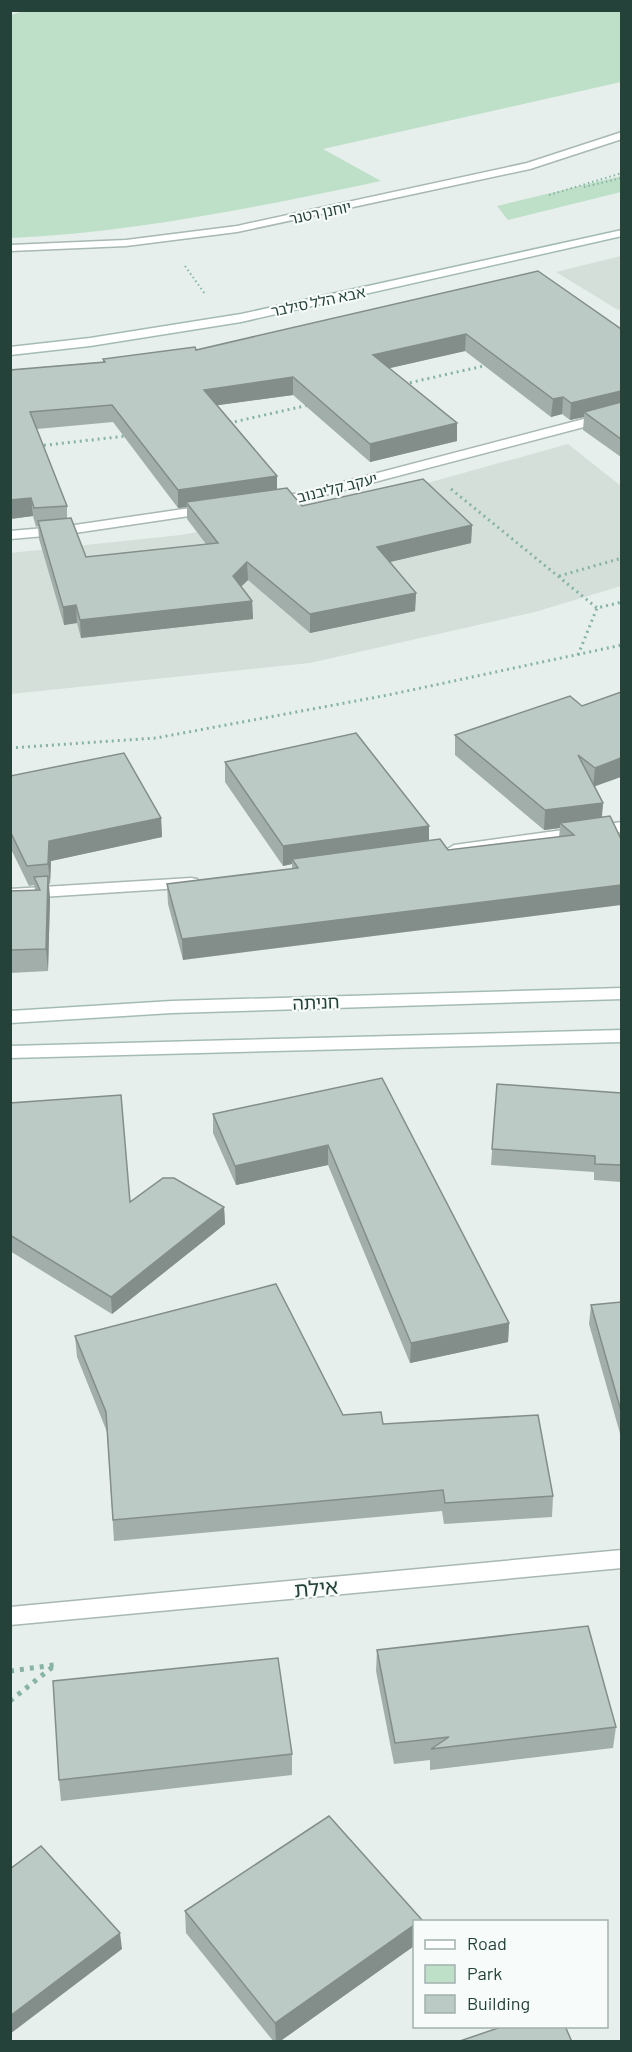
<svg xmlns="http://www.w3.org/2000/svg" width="632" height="2052" viewBox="0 0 632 2052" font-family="Barlow,'Noto Sans Hebrew',sans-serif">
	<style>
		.built { fill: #d4dfda }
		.green { fill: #bfe0c8 }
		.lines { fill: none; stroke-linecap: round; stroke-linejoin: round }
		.street-casing { stroke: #a8b8b2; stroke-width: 3 }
		.secondary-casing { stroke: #a4bbb3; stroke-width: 3 }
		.path-far2 { stroke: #86b3a5; stroke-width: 2; stroke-dasharray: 1.5 3; stroke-linecap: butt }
		.path-far1 { stroke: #86b3a5; stroke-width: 3; stroke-dasharray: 2 4; stroke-linecap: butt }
		.path { stroke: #86b3a5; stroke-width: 5; stroke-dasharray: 4 6; stroke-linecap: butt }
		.street { fill: #fff; fill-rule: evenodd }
		.secondary { fill: #fff; fill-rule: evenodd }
		.wall { fill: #a1aea9; fill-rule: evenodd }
		.shaded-wall { fill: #838d89 }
		.building { fill: #bbcac4; stroke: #838d89; stroke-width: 1.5 }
		.labels { text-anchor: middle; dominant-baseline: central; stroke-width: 4.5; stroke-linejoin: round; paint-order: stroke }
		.far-street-label { font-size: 15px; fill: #24423a; stroke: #f7fbf9 }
		.street-label { font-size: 18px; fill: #24423a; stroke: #f7fbf9 }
		.near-street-label { font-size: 21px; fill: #24423a; stroke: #f7fbf9 }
	</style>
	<rect width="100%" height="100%" fill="#e6efeb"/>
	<g class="built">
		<polygon points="621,256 621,309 618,310 556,272"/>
		<polygon points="568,444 621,486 621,586 535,612 310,663 11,694 10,553 181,535 359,502"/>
	</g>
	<g class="green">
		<path d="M24 11H621V82L323 149 381 181C258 207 136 232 11 238V15Z"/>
		<polygon points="621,176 621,192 508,220 497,206"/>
	</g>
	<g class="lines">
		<defs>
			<g id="street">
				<polygon points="622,132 622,139 530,169 237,232 126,246 10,251 10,245 126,240 237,226 527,163"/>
				<polygon points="622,409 622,417 306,500 271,505 264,501 266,498 301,493"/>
				<polygon points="211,505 218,509 216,512 68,534 10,539 10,531 68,526"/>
				<polygon points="622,822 622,832 454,855 446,850 454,845"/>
				<polygon points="191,878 197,879 199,883 197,887 10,899 10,889"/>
				<polygon points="622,1550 622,1568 10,1625 10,1607"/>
			</g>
			<g id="secondary">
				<polygon points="622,230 622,236 241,322 90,346 10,355 10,347 90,338 241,314"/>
				<polygon points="622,988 622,999 172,1013 10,1023 10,1011 172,1001"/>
				<polygon points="622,1030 622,1042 10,1058 10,1046"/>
			</g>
		</defs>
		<use href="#street" class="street-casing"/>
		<use href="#secondary" class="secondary-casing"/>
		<g class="path-far2">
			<polyline points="584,187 622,178"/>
			<polyline points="549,195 622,173"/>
			<polyline points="185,266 205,294"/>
		</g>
		<g class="path-far1">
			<polyline points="404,384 488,365"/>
			<polyline points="229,423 309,405"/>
			<polyline points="38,446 126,436"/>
			<polyline points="451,489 597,608"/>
			<polyline points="559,576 622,558"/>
			<polyline points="578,655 597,608 622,602"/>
			<polyline points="10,748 156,738 388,695 622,645"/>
		</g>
		<g class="path">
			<polyline points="10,1671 54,1665"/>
			<polyline points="10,1701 55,1665"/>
		</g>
		<use href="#street" class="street"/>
		<use href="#secondary" class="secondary"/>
	</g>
	<g class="wall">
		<path d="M538 271 621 329V457L583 430 584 417 570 420 562 414 551 417 465 351 389 368 457 423V441L370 462 293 395 217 405 277 476V489L302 506 472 525 471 543 390 562 416 593 415 611 310 633 248 580 241 587 252 601 253 619 81 638 77 623 64 625 39 539 38 526 36 527 33 516 10 519V370L103 362V359L196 350ZM113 422 178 508 187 507V519L206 544 86 557 67 518V506L37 429Z"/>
		<polygon points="621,692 595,787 603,803 602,817 621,839 183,960 168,904 167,884 292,869 292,864 283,866 225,782 225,762 429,826 429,841 448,850 559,837 560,828 544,830 455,755 455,735 582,706"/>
		<polygon points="10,776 161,818 162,837 51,861 50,884 49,884 50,899 48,971 10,973 10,891 35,890 34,885 29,886 10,847"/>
		<polygon points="382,1078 509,1323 508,1342 410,1363 328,1165 236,1185 213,1133 213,1114"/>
		<polygon points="497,1084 621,1093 621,1182 594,1180 594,1172 491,1165"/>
		<polygon points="10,1103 130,1202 224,1207 225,1224 112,1314 10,1251"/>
		<polygon points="621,1302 621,1437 589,1324 591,1305"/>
		<polygon points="75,1336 343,1415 383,1424 553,1496 552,1517 444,1524 442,1511 114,1541 107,1432 77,1357"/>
		<polygon points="377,1650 616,1727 613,1748 430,1770 430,1760 394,1764 376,1671"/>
		<polygon points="292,1754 292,1775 61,1801 59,1780"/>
		<polygon points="185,1911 414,1946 279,2042 274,2042 186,1933"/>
	</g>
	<g class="shaded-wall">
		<polygon points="466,334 465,351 373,372 373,355"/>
		<polygon points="293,377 293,395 205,407 204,390"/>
		<polygon points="621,391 621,408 584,412 584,417 570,420 571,403"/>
		<polygon points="563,397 562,414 551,417 553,399"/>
		<polygon points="457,423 457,441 370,462 370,444"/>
		<polygon points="277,476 277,494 186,502 187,507 178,508 178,490"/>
		<polygon points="31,498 33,516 10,519 10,500"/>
		<polygon points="472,525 471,543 377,565 377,547"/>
		<polygon points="247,562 248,580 233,594 233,576"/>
		<polygon points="416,593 415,611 310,633 310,614"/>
		<polygon points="252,601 253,619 81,638 80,620"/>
		<polygon points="76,605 77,623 64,625 63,607"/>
		<polygon points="621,758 621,777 593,787 595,768"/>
		<polygon points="603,803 601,823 560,823 560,828 544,830 545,810"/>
		<polygon points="161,818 162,837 51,861 50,884 48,864 49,841"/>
		<polygon points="429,826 429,846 292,859 292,864 283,866 283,846"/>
		<polygon points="48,876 50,899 48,971 46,949"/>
		<polygon points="621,885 621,905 183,960 182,939"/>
		<polygon points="328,1145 328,1165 236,1185 235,1166"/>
		<polygon points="224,1207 225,1224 112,1314 111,1297"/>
		<polygon points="509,1323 508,1342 410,1363 411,1343"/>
		<polygon points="414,1925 414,1946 279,2042 276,2042 275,2023"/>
		<polygon points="120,1933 122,1949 10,2034 10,2016"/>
	</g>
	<g class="building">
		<polygon points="538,271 621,329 621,391 571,403 563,397 553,399 466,334 373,355 457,423 370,444 293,377 204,390 277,476 178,490 112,405 30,412 67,506 34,508 31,498 10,500 10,370 105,362 103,359 195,347 196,350"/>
		<polygon points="621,402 621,439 584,412"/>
		<polygon points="423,479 472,525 377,547 416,593 310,614 247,562 233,576 252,601 80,620 76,605 63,607 38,521 71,518 86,557 218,543 186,502 287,488 302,506"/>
		<polygon points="621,692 621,758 595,768 578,755 603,803 545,810 455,735 570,696 582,706"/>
		<polygon points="356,733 429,826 283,846 225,762"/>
		<polygon points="124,753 161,818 49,841 48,864 27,866 10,831 10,776"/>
		<polygon points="610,816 621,839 621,885 182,939 167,884 298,868 292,859 440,839 448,850 574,835 560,823"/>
		<polygon points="48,876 46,949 10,950 10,891 40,890 34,877"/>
		<polygon points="382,1078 509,1323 411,1343 328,1145 235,1166 213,1114"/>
		<polygon points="497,1084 621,1093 621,1165 595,1164 595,1156 492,1149"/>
		<polygon points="121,1095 130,1202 163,1178 174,1178 224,1207 111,1297 10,1235 10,1103"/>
		<polygon points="276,1284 343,1415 381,1412 383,1424 538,1415 553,1496 445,1503 443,1490 113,1520 106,1412 75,1336"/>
		<polygon points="621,1302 621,1411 591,1305"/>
		<polygon points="588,1626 616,1727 431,1749 449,1737 395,1743 377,1650"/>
		<polygon points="278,1658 292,1754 59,1780 53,1681"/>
		<polygon points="329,1816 422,1920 420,1922 414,1922 414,1925 275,2023 185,1911"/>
		<polygon points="41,1846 120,1933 10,2016 10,1869"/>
		<polygon points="504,2026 565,2026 572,2042 457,2042"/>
	</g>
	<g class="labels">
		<g class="far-street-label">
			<text transform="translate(320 212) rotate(-12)">יוחנן רטנר</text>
			<text transform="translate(318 301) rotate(-12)">אבא הלל סילבר</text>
			<text transform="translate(337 487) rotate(-14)">יעקב קליבנוב</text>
		</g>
		<g class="street-label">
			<text transform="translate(316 1002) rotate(-2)">חניתה</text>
		</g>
		<g class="near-street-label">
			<text transform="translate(316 1587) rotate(-5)">אילת</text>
		</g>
	</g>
	<rect width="632" height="2052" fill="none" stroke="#24423a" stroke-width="24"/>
	<rect x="413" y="1920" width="195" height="108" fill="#f7fbf9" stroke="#a3b1ad" stroke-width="1.5"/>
	<rect x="425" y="1940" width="30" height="9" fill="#ffffff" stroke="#a3b1ad" stroke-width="1.5"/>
	<text x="467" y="1950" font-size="18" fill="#24423a">Road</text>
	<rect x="425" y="1965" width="30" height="18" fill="#bfe0c8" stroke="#a3b1ad" stroke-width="1.5"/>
	<text x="467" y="1980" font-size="18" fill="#24423a">Park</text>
	<rect x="425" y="1995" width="30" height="18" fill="#bbcac4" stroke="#a3b1ad" stroke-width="1.5"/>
	<text x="467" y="2010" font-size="18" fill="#24423a">Building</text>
</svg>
